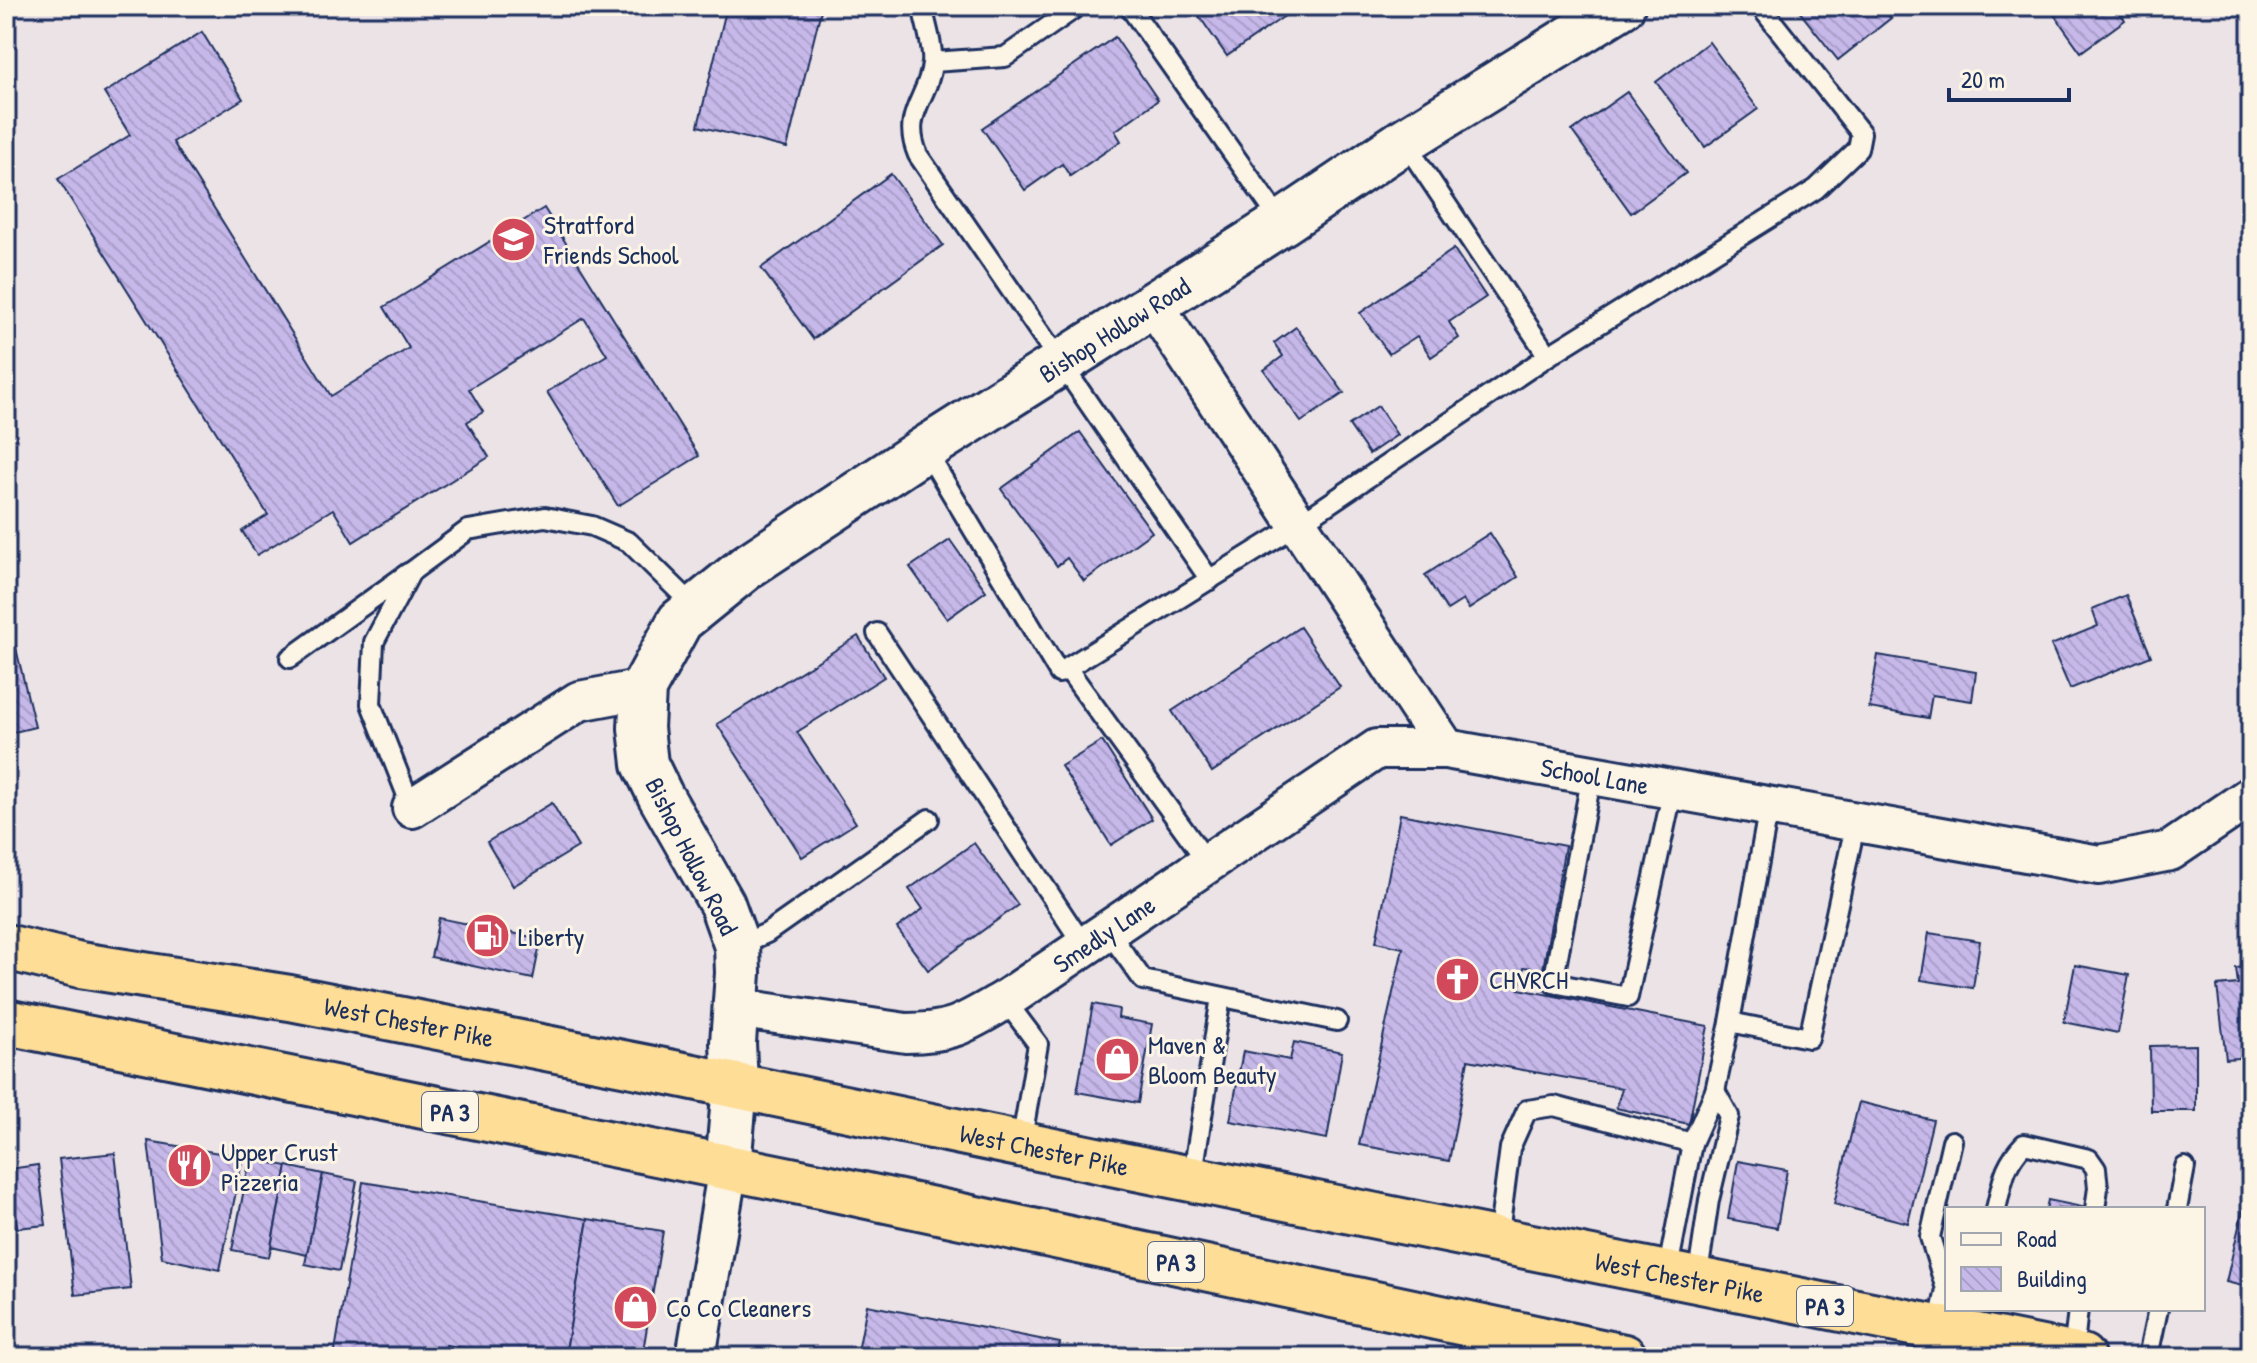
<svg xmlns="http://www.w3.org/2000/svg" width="2257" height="1363" viewBox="0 0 2257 1363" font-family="'Patrick Hand',sans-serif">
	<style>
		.building { fill: url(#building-back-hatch); stroke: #1b2f5e; stroke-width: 2 }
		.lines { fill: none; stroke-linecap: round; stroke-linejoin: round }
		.service-casing { stroke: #1b2f5e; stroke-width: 24 }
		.minor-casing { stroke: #1b2f5e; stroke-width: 44 }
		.tertiary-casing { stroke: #1b2f5e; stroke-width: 50 }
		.trunk-casing { stroke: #1b2f5e; stroke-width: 50 }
		.service { stroke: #fcf5e5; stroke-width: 18 }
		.minor { stroke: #fcf5e5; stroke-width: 38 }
		.tertiary { stroke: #fcf5e5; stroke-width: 44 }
		.trunk { stroke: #fedd96; stroke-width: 44 }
		.labels { text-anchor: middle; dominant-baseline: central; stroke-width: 6; stroke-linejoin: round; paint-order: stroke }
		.shield { fill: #fcf5e5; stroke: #5e6a86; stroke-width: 2 }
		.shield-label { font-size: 24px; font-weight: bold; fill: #1b2f5e }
		.poi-label { font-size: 26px; fill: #1b2f5e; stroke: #fcf5e5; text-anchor: start }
		.street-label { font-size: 26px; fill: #1b2f5e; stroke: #fcf5e5 }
	</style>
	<defs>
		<pattern id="building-back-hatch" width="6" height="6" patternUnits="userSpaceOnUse" patternTransform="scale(2)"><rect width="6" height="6" fill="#c6b8e9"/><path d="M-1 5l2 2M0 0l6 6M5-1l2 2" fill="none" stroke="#aa9eca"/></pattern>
	</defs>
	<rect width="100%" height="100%" fill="#ece3e6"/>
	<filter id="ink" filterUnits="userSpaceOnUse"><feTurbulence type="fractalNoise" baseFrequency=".0125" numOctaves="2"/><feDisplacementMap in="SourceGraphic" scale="16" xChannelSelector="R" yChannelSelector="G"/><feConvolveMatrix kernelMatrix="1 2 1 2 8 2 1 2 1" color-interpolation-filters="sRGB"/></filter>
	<g filter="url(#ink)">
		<g class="building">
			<polygon points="727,6 822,6 787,148 698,126"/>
			<polygon points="1192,6 1299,6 1227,56"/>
			<polygon points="1795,6 1881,6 1891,18 1838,60"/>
			<polygon points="2048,6 2115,6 2125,20 2081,52"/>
			<polygon points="202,32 243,99 173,142 331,396 409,348 384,307 544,208 699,456 618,506 547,392 607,355 584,318 469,389 483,412 467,422 489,457 353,542 333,509 257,555 242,531 268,515 58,179 130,135 104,93"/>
			<polygon points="1115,37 1158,100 1115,131 1121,141 1070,176 1062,164 1025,190 982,128"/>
			<polygon points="1709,42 1758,109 1705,147 1656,82"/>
			<polygon points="1627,92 1686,173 1631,213 1572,131"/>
			<polygon points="891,174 943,245 813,339 761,268"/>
			<polygon points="1454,249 1486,297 1449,322 1459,338 1431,357 1417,336 1389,354 1360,313"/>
			<polygon points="1296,327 1344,393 1301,422 1264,370 1283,356 1274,343"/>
			<polygon points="1378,406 1397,435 1369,454 1349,425"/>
			<polygon points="1080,432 1152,532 1084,581 1067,558 1057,566 1001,489"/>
			<polygon points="1490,533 1518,577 1469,609 1463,600 1447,610 1425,575"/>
			<polygon points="950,540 986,591 947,619 910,567"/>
			<polygon points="2126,595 2151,656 2070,689 2051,645 2098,626 2092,609"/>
			<polygon points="7,611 35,727 6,734 6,612"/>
			<polygon points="1300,627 1340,687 1212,772 1172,711"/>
			<polygon points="858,636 884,677 797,732 856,823 802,857 717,724"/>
			<polygon points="1878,655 1976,672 1972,701 1932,695 1928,718 1869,708"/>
			<polygon points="1102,741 1152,819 1111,845 1061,766"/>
			<polygon points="552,803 578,847 513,886 487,842"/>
			<polygon points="1400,814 1565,846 1543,969 1524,967 1519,989 1708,1026 1689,1124 1616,1108 1622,1088 1468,1060 1449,1161 1359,1145 1403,948 1376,942"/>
			<polygon points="974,843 1018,905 928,970 897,928 923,909 909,889"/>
			<polygon points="439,918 541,939 533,979 431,957"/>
			<polygon points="1929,933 1980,941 1973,988 1921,980"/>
			<polygon points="2075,965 2129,975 2118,1033 2064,1022"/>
			<polygon points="2251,966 2251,1057 2226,1059 2217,986 2238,984 2236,968"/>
			<polygon points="1093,1004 1119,1009 1118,1018 1152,1024 1138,1103 1077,1092"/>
			<polygon points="1294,1042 1342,1052 1327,1139 1230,1121 1243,1051 1290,1060"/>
			<polygon points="2196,1045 2196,1111 2151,1111 2150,1046"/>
			<polygon points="1859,1102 1933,1120 1908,1223 1834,1204"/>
			<polygon points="148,1141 243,1157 220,1270 162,1258"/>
			<polygon points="115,1153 131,1289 75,1295 59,1159"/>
			<polygon points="250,1159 287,1166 269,1257 232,1250"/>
			<polygon points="1738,1161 1787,1170 1777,1228 1728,1219"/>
			<polygon points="38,1165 46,1225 17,1228 9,1169"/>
			<polygon points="287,1166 323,1174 307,1255 271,1247"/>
			<polygon points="6,1169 9,1169 17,1228 6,1230"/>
			<polygon points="323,1174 357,1181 339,1271 305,1264"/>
			<polygon points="2251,1175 2251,1288 2226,1282"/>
			<polygon points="363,1182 588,1219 565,1357 520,1357 446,1345 444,1357 334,1357"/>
			<polygon points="2048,1200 2082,1207 2082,1209 2046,1209"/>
			<polygon points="588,1219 663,1231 642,1357 565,1357"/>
			<polygon points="867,1305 1060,1343 1057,1357 857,1357"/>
		</g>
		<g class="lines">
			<defs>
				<g id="service">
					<path d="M922 6C925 21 934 49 932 63 929 99 900 113 918 155L1210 580"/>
					<polyline points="1129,6 1282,223"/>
					<polyline points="933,62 1005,57 1078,6"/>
					<polyline points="1404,141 1548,356"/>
					<polyline points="925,449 1059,673 1299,524 1548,356 1816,189 1858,149 1861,133 1760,6"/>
					<polyline points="877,633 1084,946"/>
					<polyline points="290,658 408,573"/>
					<polyline points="1067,668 1208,863"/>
					<polyline points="1592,774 1553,983 1628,997 1673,789"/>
					<polyline points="1769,806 1730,1022 1809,1038 1856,821"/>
					<polyline points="412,808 371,704 374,642 411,572 468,530 545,517 592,526 629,542 696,608"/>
					<polyline points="1108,931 1143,980 1337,1021"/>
					<polyline points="737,946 767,933 929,819"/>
					<polyline points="1005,1000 1038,1044 1021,1144"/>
					<polyline points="1192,1179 1221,997"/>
					<path d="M1996 1209C2003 1181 2003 1166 2024 1144L2089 1159 2096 1169 2098 1188 2095 1209"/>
					<polyline points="2177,1209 2185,1167"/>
					<polyline points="1498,1240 1510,1148 1527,1110 1554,1106 1692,1143"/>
					<polyline points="1667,1274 1692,1143 1715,1091 1730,1022"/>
					<polyline points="1697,1281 1709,1200 1729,1116 1715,1091"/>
					<polyline points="1938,1328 1946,1289 1930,1237 1952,1141"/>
					<polyline points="2073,1355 2078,1309"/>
					<polyline points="2148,1357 2158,1309"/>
				</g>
				<g id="minor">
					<path id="s1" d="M1153 304 1446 749 2099 865 2170 851 2251 796"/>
					<polyline points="412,808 579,701 643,689"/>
					<path id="s2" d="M735 1008 906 1033C954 1033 965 1023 1005 1000L1377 749H1446"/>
					<polyline points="696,1357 728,1167"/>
				</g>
				<g id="tertiary">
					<path id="s3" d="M728 1167 735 1085 733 1043 738 973 737 946 722 904 660 795 645 764 641 728 643 689 680 621 748 566 925 449 1282 223 1404 141 1622 6"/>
				</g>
				<g id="trunk">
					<path id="s4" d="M6 947 80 965 290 998 669 1072 1121 1165 2082 1357"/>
					<polyline points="6,1022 830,1188 1624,1357"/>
				</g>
			</defs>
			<use href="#service" class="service-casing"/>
			<use href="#minor" class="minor-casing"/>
			<use href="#tertiary" class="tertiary-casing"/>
			<use href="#trunk" class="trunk-casing"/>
			<use href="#service" class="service"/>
			<use href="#minor" class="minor"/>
			<use href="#tertiary" class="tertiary"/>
			<use href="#trunk" class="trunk"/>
		</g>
	</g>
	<defs>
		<symbol id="school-disc" viewBox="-11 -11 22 22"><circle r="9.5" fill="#d1495b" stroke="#fcf5e5"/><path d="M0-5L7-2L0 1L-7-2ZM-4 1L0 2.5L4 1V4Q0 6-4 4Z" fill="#fff"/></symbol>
		<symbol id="fuel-disc" viewBox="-11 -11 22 22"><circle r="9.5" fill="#d1495b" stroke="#fcf5e5"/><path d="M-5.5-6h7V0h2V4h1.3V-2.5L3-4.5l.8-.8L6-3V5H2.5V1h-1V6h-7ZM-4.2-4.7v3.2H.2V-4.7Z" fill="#fff"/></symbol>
		<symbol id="church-disc" viewBox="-11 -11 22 22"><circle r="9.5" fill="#d1495b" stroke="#fcf5e5"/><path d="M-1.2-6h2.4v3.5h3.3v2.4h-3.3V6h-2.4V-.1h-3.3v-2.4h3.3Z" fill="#fff"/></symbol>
		<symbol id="shop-disc" viewBox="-11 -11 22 22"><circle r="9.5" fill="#d1495b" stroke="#fcf5e5"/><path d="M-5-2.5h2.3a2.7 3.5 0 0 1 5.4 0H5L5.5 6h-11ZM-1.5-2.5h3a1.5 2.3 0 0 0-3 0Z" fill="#fff"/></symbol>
		<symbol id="restaurant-disc" viewBox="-11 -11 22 22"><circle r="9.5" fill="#d1495b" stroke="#fcf5e5"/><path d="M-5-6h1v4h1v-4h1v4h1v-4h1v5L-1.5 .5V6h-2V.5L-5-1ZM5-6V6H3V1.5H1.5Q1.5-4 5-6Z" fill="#fff"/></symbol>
	</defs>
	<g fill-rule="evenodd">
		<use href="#school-disc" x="488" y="214" width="51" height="51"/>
		<use href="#fuel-disc" x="462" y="910" width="51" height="51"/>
		<use href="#church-disc" x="1432" y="954" width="51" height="51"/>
		<use href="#shop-disc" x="1092" y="1034" width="51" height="51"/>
		<use href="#restaurant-disc" x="164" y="1140" width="51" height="51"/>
		<use href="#shop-disc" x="610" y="1282" width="51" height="51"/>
	</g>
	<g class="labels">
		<g class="shield">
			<rect x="422" y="1092" width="56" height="40" rx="6"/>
			<rect x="1148" y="1242" width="56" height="40" rx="6"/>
			<rect x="1797" y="1286" width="56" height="40" rx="6"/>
		</g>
		<g class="shield-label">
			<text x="450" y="1112">PA 3</text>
			<text x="1176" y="1262">PA 3</text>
			<text x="1825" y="1306">PA 3</text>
		</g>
		<g class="poi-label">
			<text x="544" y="224">Stratford<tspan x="544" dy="30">Friends School</tspan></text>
			<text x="518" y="936">Liberty</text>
			<text x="1489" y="979">CHVRCH</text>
			<text x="1148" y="1044">Maven &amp;<tspan x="1148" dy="30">Bloom Beauty</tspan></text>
			<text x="221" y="1151">Upper Crust<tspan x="221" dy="30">Pizzeria</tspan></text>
			<text x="666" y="1307">Co Co Cleaners</text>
		</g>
		<g class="street-label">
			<text stroke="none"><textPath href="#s3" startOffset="1102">Bishop Hollow Road</textPath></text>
			<text stroke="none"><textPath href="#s1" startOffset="684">School Lane</textPath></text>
			<text transform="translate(692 856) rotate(63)">Bishop Hollow Road</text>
			<text stroke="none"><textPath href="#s2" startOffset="398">Smedly Lane</textPath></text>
			<text stroke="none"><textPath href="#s4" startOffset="410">West Chester Pike</textPath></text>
			<text stroke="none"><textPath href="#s4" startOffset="1058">West Chester Pike</textPath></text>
			<text stroke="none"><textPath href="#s4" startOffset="1706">West Chester Pike</textPath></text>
		</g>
	</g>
	<rect width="2257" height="1363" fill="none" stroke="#fcf5e5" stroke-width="32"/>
	<rect x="16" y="16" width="2225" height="1331" fill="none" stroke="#1b2f5e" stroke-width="3" filter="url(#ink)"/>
	<rect x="1945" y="1207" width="260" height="104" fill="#fcf5e5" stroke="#a2a6af" stroke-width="2"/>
	<rect x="1961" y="1233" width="40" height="12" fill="#fcf5e5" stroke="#a2a6af" stroke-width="2"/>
	<text x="2017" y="1247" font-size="24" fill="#1b2f5e">Road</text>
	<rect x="1961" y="1267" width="40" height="24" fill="url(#building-back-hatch)" stroke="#a2a6af" stroke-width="2"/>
	<text x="2017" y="1287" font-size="24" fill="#1b2f5e">Building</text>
	<path d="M1949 88v12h120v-12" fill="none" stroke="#1b2f5e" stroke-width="4"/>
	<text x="1961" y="88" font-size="24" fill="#1b2f5e" stroke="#fcf5e5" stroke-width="6" paint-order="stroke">20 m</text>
</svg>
